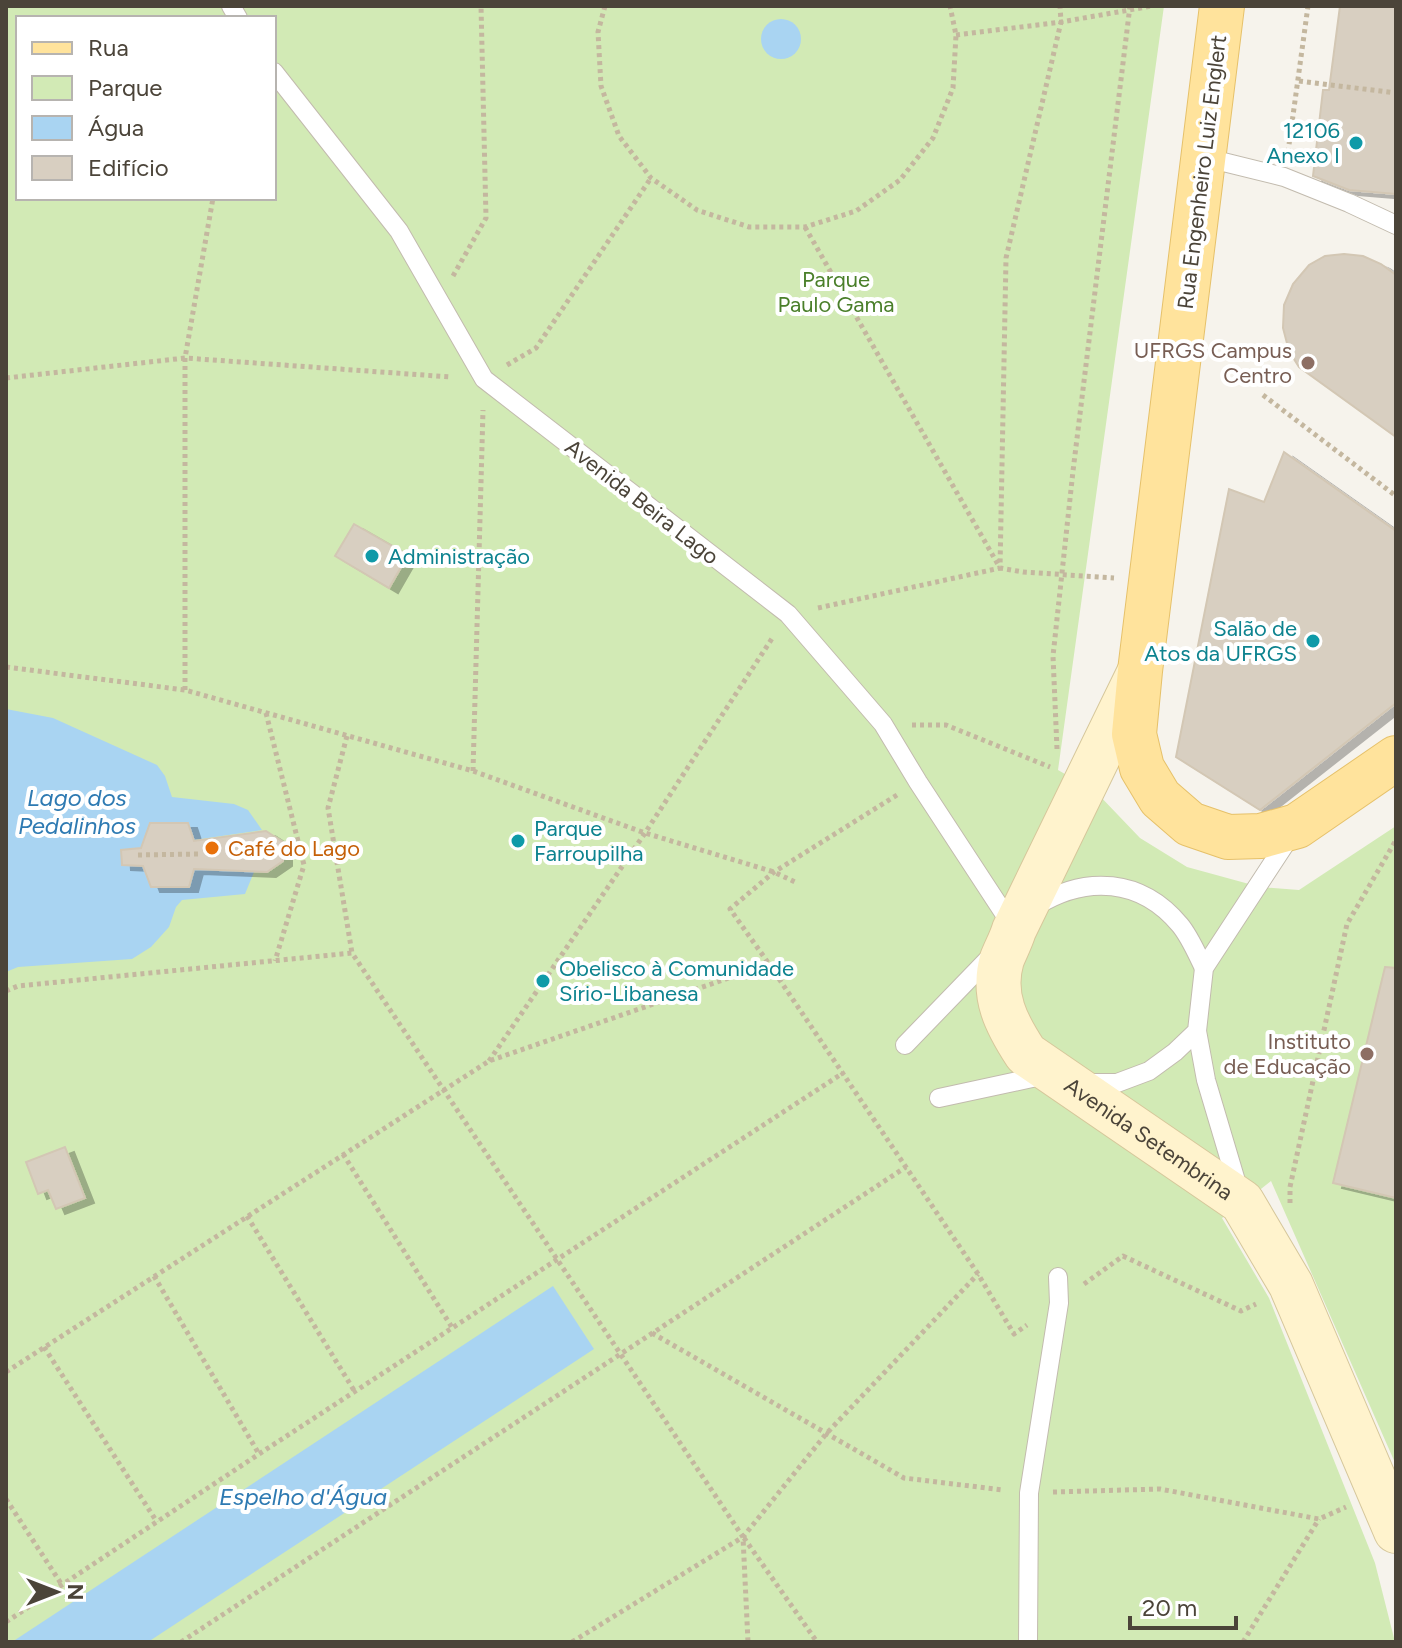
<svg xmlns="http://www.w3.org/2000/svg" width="1402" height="1648" viewBox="0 0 1402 1648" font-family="Figtree,sans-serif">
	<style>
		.green { fill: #d2eab5; fill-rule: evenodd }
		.water { fill: #a9d4f2 }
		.building { fill: #d8cfc1; stroke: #d3c7b4; stroke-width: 2; filter: url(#shadow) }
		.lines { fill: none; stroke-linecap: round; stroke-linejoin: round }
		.lane-casing { stroke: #c2bbae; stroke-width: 20 }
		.secondary-casing { stroke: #d6c79b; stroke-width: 46 }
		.primary-casing { stroke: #e6c16a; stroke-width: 46 }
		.path { stroke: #c4b79f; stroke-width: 5; stroke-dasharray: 4 4; stroke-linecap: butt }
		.lane { stroke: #fff; stroke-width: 18 }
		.secondary { stroke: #fff3cd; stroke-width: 44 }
		.primary { stroke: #ffe39c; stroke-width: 44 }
		.culture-dot { fill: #0f9aa8; stroke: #fff; stroke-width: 3 }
		.education-dot { fill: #8d6e63; stroke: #fff; stroke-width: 3 }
		.food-dot { fill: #e8710a; stroke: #fff; stroke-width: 3 }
		.labels { text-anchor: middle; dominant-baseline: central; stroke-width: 8; stroke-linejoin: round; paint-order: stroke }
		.culture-label { font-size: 22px; fill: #0d838f; stroke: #fff; text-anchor: start }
		.street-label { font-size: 22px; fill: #4b4439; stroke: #fff }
		.park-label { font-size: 22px; fill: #4a7f2a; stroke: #fff }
		.education-label { font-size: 22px; fill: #785e54; stroke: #fff; text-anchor: end }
		.food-label { font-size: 22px; fill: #c56008; stroke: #fff; text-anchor: start }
		.water-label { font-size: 24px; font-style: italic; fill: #2e7ab2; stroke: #fff }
	</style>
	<defs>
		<filter id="shadow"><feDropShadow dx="9" dy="5" stdDeviation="0" flood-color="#0004"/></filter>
	</defs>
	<rect width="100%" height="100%" fill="#f6f3ec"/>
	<path class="green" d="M6 6H1164L1058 770 1096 792 1140 838 1187 867 1260 887 1299 890 1396 826V1465L1271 1181 1242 1204 1222 1218 1269 1298 1375 1563 1395 1642H6ZM18 18H274V198H18Z"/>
	<g class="water">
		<circle cx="781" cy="39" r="20"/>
		<polygon points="6,709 53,718 157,765 165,776 172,797 234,804 248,810 262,830 194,840 188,822 150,823 138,855 152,887 190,887 194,869 254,872 245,894 182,900 176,907 169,927 151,947 132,959 18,967 6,972"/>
		<polygon points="553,1286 594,1349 148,1642 12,1642"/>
	</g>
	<g class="building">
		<polygon points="1340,6 1396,6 1396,194 1349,190 1313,176 1323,90 1329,90"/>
		<polygon points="1344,254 1363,256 1381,264 1396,275 1396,437 1299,367 1289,351 1283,328 1284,305 1293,284 1309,265 1325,256"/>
		<polygon points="1284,452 1396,531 1396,703 1260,810 1176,757 1229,489 1264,502"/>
		<polygon points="354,524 408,555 389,588 335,556"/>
		<polygon points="150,823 188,823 194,841 266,831 283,842 283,861 267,872 194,869 189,887 151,887 143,866 122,865 121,850 141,848"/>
		<polygon points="1385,967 1396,968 1396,1198 1333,1183"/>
		<polygon points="65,1147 85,1198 56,1209 48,1190 38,1194 26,1162"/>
	</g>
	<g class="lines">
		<defs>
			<g id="lane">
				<polyline points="231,6 238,18"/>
				<polyline points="274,72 399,231 484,379 788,614 883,724 918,782 1013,927"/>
				<polyline points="1203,157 1284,177 1349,203 1396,225"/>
				<path d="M1036 906C1086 875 1141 878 1180 925 1190 937 1197 954 1204 968"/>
				<polyline points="1197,1031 1206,1080 1239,1191"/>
				<polyline points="905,1045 992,955"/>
				<polyline points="1086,1083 1117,1083 1149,1071 1175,1052 1197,1031 1204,968 1291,835"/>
				<polyline points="939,1098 1046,1075"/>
				<polyline points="1028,1642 1029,1493 1059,1303 1058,1277"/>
			</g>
			<g id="secondary">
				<path id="s1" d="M1139 673 1014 930C1011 940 1006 949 1002 959 991 996 1007 1025 1026 1054L1242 1202 1291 1285 1396 1531"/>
			</g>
			<polyline id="primary" points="1222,6 1140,671 1134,734 1142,768 1160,798 1190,824 1228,837 1261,836 1297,826 1396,758"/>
		</defs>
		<use href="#lane" class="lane-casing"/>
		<use href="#secondary" class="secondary-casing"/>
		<use href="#primary" class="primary-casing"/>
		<g class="path">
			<polyline points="605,6 598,32 601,86 619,136 651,178 697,210 749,227 805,227 856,211 900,180 933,138 953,88 956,35 950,6"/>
			<polyline points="956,35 1061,22 1152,6"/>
			<polyline points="1299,81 1396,93"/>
			<polyline points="1288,152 1308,6"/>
			<polyline points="805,227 1000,568 1023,572 1114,578"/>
			<polyline points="453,276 486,218 481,6"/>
			<polyline points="507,365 536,348 651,178"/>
			<polyline points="6,378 185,358 451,377"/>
			<polyline points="1263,395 1396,496"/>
			<polyline points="818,608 1000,568 1006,258 1061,22 1060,6"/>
			<polyline points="6,667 185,690 473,771 645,833 774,872 797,883"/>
			<polyline points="185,690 185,358 213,198"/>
			<polyline points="266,713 304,865 275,961"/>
			<polyline points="912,725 946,725 1050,767"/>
			<polyline points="347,736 328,808 352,953"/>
			<polyline points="1057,749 1053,656 1073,471 1130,6"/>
			<polyline points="473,771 483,410"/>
			<polyline points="897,795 774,872 730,909 769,964 978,1274 1014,1334 1027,1325"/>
			<polyline points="138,855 199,854"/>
			<polyline points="6,991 18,986 352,953 743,1537 748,1642"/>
			<polyline points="489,1061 645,833 773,637"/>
			<polyline points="343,1154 453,1329"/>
			<polyline points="1290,1203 1290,1187 1347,924 1396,840"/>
			<polyline points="247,1216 355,1392"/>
			<polyline points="154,1276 259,1454"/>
			<polyline points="1084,1284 1123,1256 1241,1311 1256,1304"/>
			<polyline points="652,1333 904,1478 1003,1490"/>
			<polyline points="44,1347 157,1522"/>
			<polyline points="6,1372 489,1061 769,964"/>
			<polyline points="1053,1492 1160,1489 1319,1519 1346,1507"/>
			<polyline points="6,1499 62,1585"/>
			<polyline points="744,1538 817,1642"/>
			<polyline points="6,1622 259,1454 843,1073"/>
			<polyline points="181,1642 906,1167"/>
			<polyline points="572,1642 743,1537 826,1434 978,1274"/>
			<polyline points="1243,1642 1319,1519"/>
		</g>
		<use href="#lane" class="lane"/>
		<use href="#secondary" class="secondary"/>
		<use href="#primary" class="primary"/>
	</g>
	<g class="culture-dot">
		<circle cx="1356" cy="143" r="8"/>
		<circle cx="372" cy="556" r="8"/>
		<circle cx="1313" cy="641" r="8"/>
		<circle cx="518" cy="841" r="8"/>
		<circle cx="543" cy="981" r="8"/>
	</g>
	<g class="education-dot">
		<circle cx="1308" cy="363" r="8"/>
		<circle cx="1367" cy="1054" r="8"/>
	</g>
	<circle class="food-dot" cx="212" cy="848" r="8"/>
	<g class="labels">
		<g class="culture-label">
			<text x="1340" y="130" text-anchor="end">12106<tspan x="1340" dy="25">Anexo I</tspan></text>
			<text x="388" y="556">Administração</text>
			<text x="1297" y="628" text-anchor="end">Salão de<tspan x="1297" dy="25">Atos da UFRGS</tspan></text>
			<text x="534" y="828">Parque<tspan x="534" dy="25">Farroupilha</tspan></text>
			<text x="559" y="968">Obelisco à Comunidade<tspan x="559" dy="25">Sírio-Libanesa</tspan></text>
		</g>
		<g class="street-label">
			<text transform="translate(1202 172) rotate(-83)">Rua Engenheiro Luiz Englert</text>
			<text transform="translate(642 502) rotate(38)">Avenida Beira Lago</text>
			<text stroke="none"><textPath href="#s1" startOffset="568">Avenida Setembrina</textPath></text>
		</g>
		<g class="park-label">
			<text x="836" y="279">Parque<tspan x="836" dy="25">Paulo Gama</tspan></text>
		</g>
		<g class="education-label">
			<text x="1292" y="350">UFRGS Campus<tspan x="1292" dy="25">Centro</tspan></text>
			<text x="1351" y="1041">Instituto<tspan x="1351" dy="25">de Educação</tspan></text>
		</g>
		<g class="food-label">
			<text x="228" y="848">Café do Lago</text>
		</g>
		<g class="water-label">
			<text x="77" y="797">Lago dos<tspan x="77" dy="28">Pedalinhos</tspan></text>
			<text x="303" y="1496">Espelho d'Água</text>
		</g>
	</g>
	<rect width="1402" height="1648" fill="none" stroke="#4b4439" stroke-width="16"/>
	<rect x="16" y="16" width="260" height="184" fill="#ffffff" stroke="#b7b4b0" stroke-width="2"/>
	<rect x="32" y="42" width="40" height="12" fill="#ffe39c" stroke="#b7b4b0" stroke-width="2"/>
	<text x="88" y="56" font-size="24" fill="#4b4439">Rua</text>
	<rect x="32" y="76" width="40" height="24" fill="#d2eab5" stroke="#b7b4b0" stroke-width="2"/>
	<text x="88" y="96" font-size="24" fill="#4b4439">Parque</text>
	<rect x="32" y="116" width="40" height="24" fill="#a9d4f2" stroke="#b7b4b0" stroke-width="2"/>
	<text x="88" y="136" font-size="24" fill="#4b4439">Água</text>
	<rect x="32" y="156" width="40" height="24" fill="#d8cfc1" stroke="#b7b4b0" stroke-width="2"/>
	<text x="88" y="176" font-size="24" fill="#4b4439">Edifício</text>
	<g transform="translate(56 1592) rotate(90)" stroke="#ffffff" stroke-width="6" paint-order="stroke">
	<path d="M0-6L14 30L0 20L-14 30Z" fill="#4b4439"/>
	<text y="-12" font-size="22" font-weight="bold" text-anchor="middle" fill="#4b4439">N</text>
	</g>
	<path d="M1130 1616v12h106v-12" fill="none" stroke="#4b4439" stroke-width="4"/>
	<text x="1142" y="1616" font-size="24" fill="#4b4439" stroke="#ffffff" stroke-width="6" paint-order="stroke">20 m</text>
</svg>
